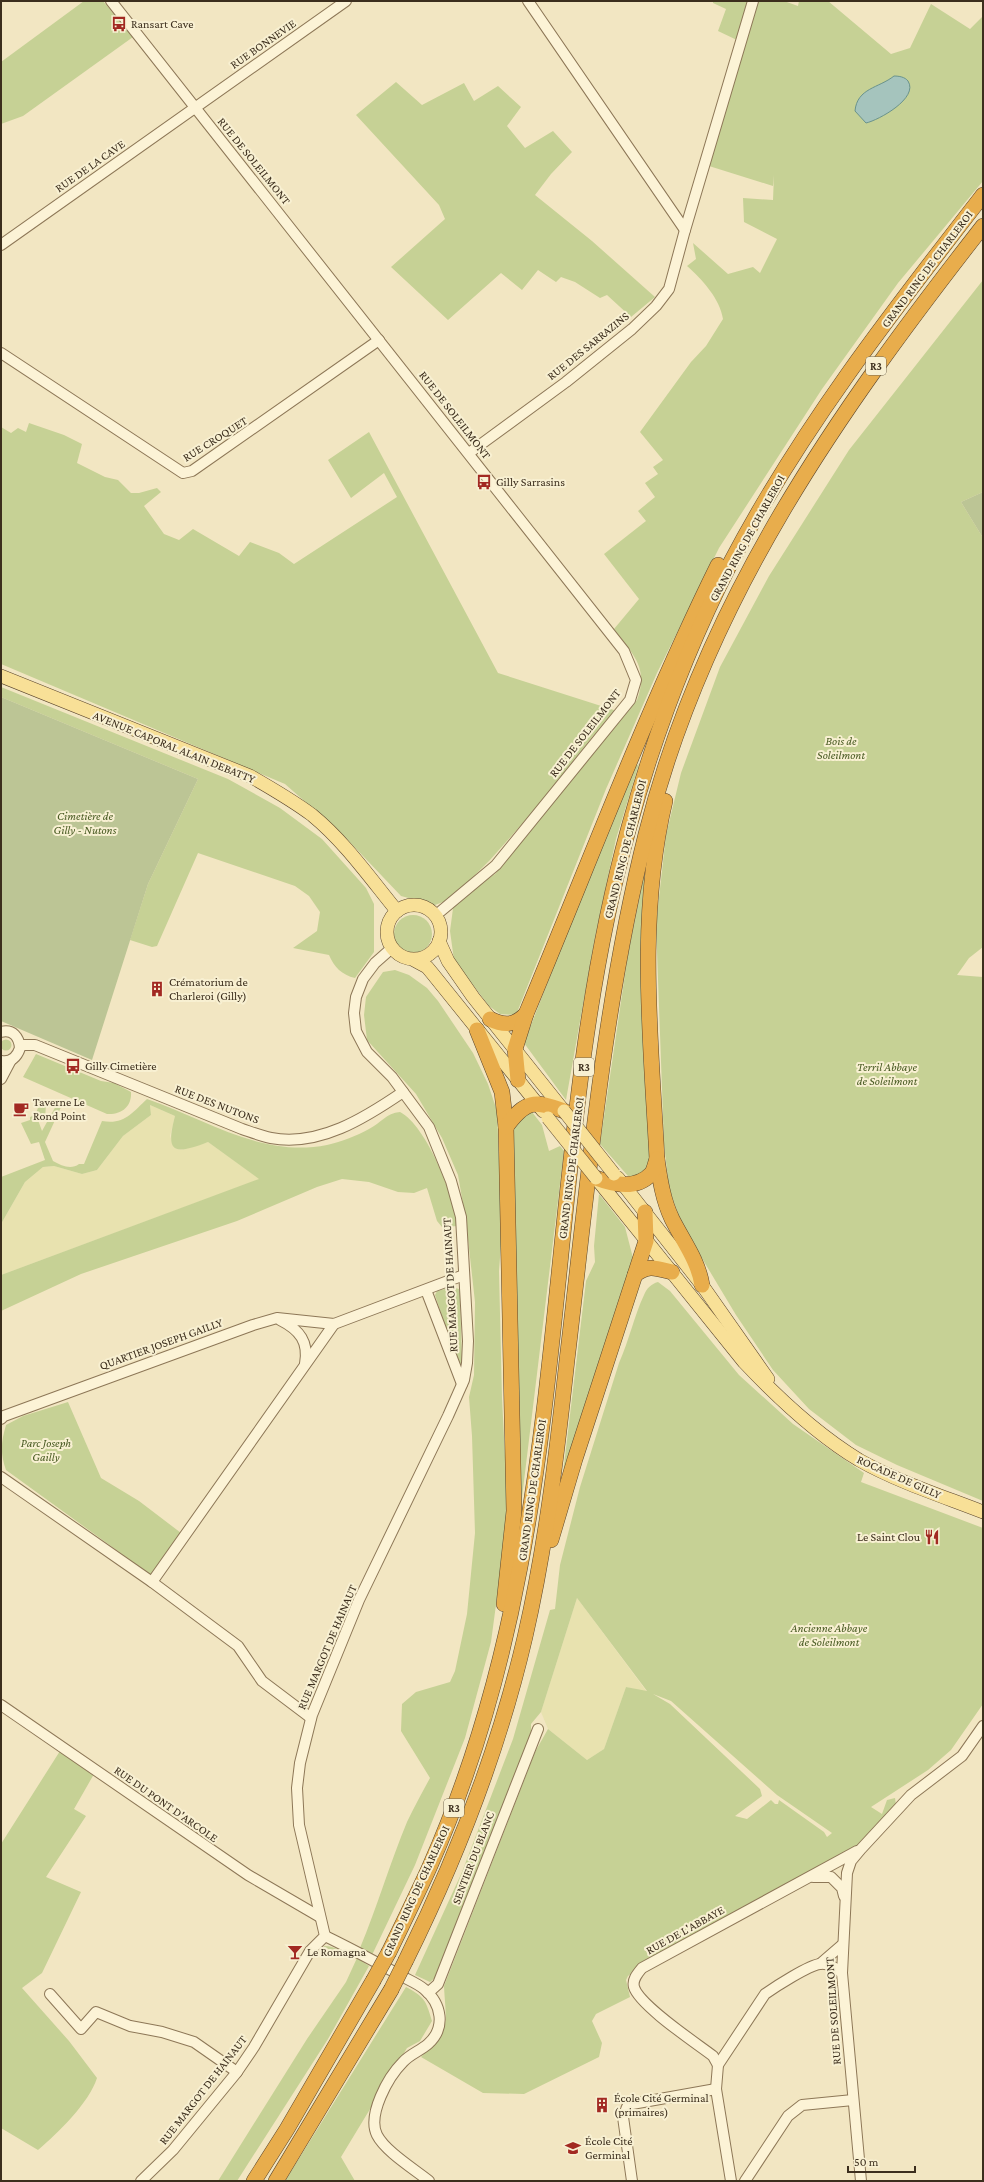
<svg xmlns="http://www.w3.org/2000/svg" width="984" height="2182" viewBox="0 0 984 2182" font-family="'Crimson Pro',serif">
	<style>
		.farmland { fill: #e8e2af }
		.green { fill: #c6d195; fill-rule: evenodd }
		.cemetery { fill: #bcc595 }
		.water { fill: #a5c4bd; stroke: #6a938c }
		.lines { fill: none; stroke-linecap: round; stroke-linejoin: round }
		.minor-casing { stroke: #8d7757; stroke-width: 12 }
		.major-casing { stroke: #5b452c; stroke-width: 14 }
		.highway-casing { stroke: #5b452c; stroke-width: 16 }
		.minor { stroke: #fcf3d6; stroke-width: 10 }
		.major { stroke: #f8e097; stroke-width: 13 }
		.highway { stroke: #e8ad4c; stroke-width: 15 }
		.major-bridge-casing { stroke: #5b452c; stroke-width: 14; stroke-linecap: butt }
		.highway-bridge-casing { stroke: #5b452c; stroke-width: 16; stroke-linecap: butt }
		.major-bridge { stroke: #f8e097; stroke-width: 13 }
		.highway-bridge { stroke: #e8ad4c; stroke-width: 15 }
		.labels { text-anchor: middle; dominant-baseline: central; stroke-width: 4; stroke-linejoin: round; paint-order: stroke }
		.shield { fill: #f8f0d2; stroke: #746853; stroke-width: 1 }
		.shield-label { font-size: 11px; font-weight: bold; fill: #3c2e1d }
		.poi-label { font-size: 12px; fill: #3c2e1d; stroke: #f8f0d2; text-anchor: start }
		.street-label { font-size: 12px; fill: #3c2e1d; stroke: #f8f0d2 }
		.park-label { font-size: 12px; font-style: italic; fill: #485a22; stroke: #f8f0d2 }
	</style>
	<rect width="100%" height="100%" fill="#f2e6c2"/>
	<g class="farmland">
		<polygon points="150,1105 175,1116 170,1136 175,1148 182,1150 208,1142 260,1179 1,1275 1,1224 25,1182 43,1167 54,1166 82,1174 97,1170 123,1136 151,1115"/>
		<polygon points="577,1598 647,1692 626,1687 604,1749 587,1760 548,1729 541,1712"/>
	</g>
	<g class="green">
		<polygon points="84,1 103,1 133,37 23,116 1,124 1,62"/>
		<polygon points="713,1 751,1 739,41 718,31 726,9 713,3"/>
		<path d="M758 1H784L798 6 799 1H828L891 54 910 48 931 4 970 29 983 16V181L898 283 822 389 719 548 657 673 606 789 516 1015 500 1014 489 1006 454 960 450 931 454 901 495 874 637 700C649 667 633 655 614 629L639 599 604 554 646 521 638 511 655 497 645 483 658 474 653 467 663 460 640 432 691 362 706 346 723 319C720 299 702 279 687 266L696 259 693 243 728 274 753 267 760 273 777 239 744 222 743 198 773 200 774 175 773 186 709 166Z"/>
		<polygon points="396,82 422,105 464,83 474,101 498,86 521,107 507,126 525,148 553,131 572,152 551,174 535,195 592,241 655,297 631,317 607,295 600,298 575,282 561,277 556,282 538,270 522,290 501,273 448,320 391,267 445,219 439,205 356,115"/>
		<polygon points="983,280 983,492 961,502 983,538 983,947 969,958 957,975 983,977 983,1501 897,1465 856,1445 809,1409 773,1370 736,1315 682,1225 669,1188 664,1144 656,924 666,835 681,773 720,667 769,576 849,450"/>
		<polygon points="29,423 64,435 82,444 77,463 105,477 118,480 131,493 139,493 157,488 161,492 144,506 164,534 179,540 193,529 239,556 250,542 279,553 294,564 397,497 384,473 351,498 328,460 369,432 498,673 620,712 593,736 538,806 490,860 451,899 435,905 401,896 344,836 285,784 1,664 1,427 11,433 18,428 26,432"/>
		<path d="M1 687 228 779 280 808 322 839 366 888 374 904V952L355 978C342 975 334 967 329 955L293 948 317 931 320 912 309 896 295 886 198 853 157 946 152 947 130 940 148 884 198 779 1 697Z"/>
		<polygon points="639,764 616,839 595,937 566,1100 524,1043 631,769"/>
		<path d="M645 871C637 968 646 1066 651 1163L638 1178 628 1176 600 1144 628 954Z"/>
		<circle cx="413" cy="934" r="19"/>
		<path d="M395 970 409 975 427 988 438 1001 473 1053 488 1084 497 1111 502 1231 499 1271 502 1398 508 1515 491 1642 465 1738 415 1865 372 1955 360 1948C377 1907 390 1863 407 1822 414 1807 422 1793 430 1778L401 1731 402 1704 416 1692 450 1682 455 1671 467 1614 475 1533 472 1436 469 1397 474 1375 475 1302 466 1221 458 1175 442 1138 416 1094 367 1040 364 1015 366 997 383 972Z"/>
		<circle cx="6" cy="1045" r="5.5"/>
		<path d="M36 1054 101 1081 114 1083 131 1092C132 1107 121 1115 107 1114L23 1077Z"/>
		<path d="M147 1099C206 1119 261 1158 327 1145 340 1142 357 1136 369 1129 381 1123 386 1113 400 1112 427 1126 454 1197 458 1226L442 1227 437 1221 427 1188 414 1193 398 1192 369 1182 342 1179 317 1187 237 1221 81 1274 1 1311V1275L259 1179 208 1142C174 1155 165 1154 175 1116L150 1105 151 1115 123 1136 97 1170 82 1174 54 1166 43 1167 25 1182 1 1224V1177L45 1160 39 1142 31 1144 21 1123 30 1120V1117L35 1115 40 1103 46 1105 45 1118 38 1120 42 1131 57 1104 62 1105 45 1142 53 1161C62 1166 71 1170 79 1164H84L102 1121C124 1125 132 1113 147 1099Z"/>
		<polygon points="532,1112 542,1125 549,1151 560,1146 564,1151 520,1514 513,1130 520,1118"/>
		<polygon points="599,1194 625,1227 633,1258 561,1490 586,1281 595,1262 594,1246"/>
		<path d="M658 1282 670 1291 739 1375 793 1424 864 1473 861 1482 983 1528V1704L951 1750 928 1770 871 1807 882 1814 887 1800 895 1798 896 1805 860 1844 645 1962 628 1976 626 1980 630 1997 596 2014 592 2021 602 2043 599 2057 524 2094 483 2093 421 2057C452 2025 446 2027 444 1986L535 1752 548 1729 587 1760 604 1749 626 1687 647 1691 577 1598 541 1712 531 1724V1733L436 1977 430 1982 415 1975 462 1872 513 1739 550 1610 555 1609 560 1565 580 1487 619 1363C629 1341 634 1316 644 1295 647 1288 651 1284 658 1282ZM653 1694 671 1701 777 1795 832 1833 827 1837 824 1832 779 1800 778 1804H775L771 1800 747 1819 735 1816 762 1796 760 1789 670 1704Z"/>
		<polygon points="452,1287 459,1289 460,1294 462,1363 458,1365 435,1295 437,1291"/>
		<path d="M68 1402 101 1478 139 1501 185 1536 155 1578 6 1470C0 1453 1 1442 6 1425L23 1416Z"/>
		<path d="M60 1751 94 1774 74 1809 86 1816 46 1877 81 1892 42 1973 22 1988 69 2041 97 2078C89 2103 58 2133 38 2150L1 2128V1844Z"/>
		<path d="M323 1946C333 1945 343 1952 352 1955L353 1959 341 1956Z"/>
		<polygon points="357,1958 369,1966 328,2039 237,2181 218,2181 307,2039 346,1982"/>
		<path d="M406 1987C425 1997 426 2001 432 2021L420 2041 407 2048 341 2157 355 2181H285Z"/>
	</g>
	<g class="cemetery">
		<polygon points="983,492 983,538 961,502"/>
		<polygon points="1,697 198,779 148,884 92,1060 1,1021"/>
	</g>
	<path class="water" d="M894 76C899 76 905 77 908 81 919 98 879 120 866 123L855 111C857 88 879 88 894 76Z"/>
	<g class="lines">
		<defs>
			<g id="minor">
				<polyline points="111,1 624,651 636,680 630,700 496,865 435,916"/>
				<polyline points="528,1 685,230"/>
				<polyline points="1,245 346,1"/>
				<polyline points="1,353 183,473 192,471 379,340"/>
				<polyline points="469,453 566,382 632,329 656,306 669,289 685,230 753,1"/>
				<path d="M1 1032C13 1029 19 1037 20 1048 17 1057 11 1063 1 1061"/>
				<path d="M20 1045H35L242 1129C251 1132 261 1136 271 1138 319 1147 365 1118 403 1092"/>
				<polyline points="1,1079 11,1060"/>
				<polyline points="426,1290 462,1384"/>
				<path d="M280 1320C300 1330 309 1342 305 1364"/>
				<polyline points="1,1419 4,1416 253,1325 277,1318 334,1324 464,1275"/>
				<polyline points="1,1477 152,1582 238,1646 262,1681 311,1718"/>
				<polyline points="152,1582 334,1324"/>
				<polyline points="1,1705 248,1875 320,1917"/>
				<polyline points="813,1877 831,1877 842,1888 844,1896"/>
				<path d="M325 1936C350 1948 374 1961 398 1974 406 1979 417 1983 424 1989 442 2004 446 2028 428 2044 420 2051 410 2054 403 2062 388 2077 367 2115 377 2135 385 2151 414 2169 429 2181"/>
				<polyline points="820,1964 842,1945"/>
				<polyline points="428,1993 438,1984 538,1729"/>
				<polyline points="50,1994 81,2029 96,2012 130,2026 162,2032 194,2042 237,2072"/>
				<path d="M718 2065 713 2056C696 2043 639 2005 634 1987 632 1980 637 1974 642 1968L857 1851"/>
				<polyline points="141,2181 173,2150 237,2072 254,2047 310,1951 325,1936 299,1825 297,1788 300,1763 312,1715 359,1600 448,1416 464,1380 467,1363 468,1341 461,1217 451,1181 429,1127 392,1077 367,1052 356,1031 354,1013 356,997 363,979 375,963 392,948"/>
				<polyline points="632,2181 623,2117 627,2107 632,2104 716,2089"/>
				<path d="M731 2181 716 2089 718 2065 765 1994C775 1987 809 1965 820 1964 828 1963 836 1968 842 1973"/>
				<polyline points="745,2181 788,2116 802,2105 853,2100"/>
				<polyline points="861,2181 842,1973 847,1873 851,1861 861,1849 911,1795 962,1756 983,1726"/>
			</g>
			<g id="major">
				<path d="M1 676 250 776C271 788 292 800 312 815 345 842 370 878 397 911"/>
				<circle cx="414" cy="932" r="27"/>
				<polyline points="439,941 448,961 473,997 564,1111"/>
				<polyline points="414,960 427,967 432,973 543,1111"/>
				<path d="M596 1178 744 1362C778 1398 816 1434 859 1460 898 1482 942 1496 983 1512"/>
				<polyline points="618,1178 702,1285 768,1379"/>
			</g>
			<g id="highway">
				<path d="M665 801C637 919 651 1040 657 1159 660 1180 663 1200 672 1219 683 1241 698 1260 702 1285"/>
				<path d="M490 1019C504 1026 515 1026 526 1014"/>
				<polyline points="477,1030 502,1092 506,1127 514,1511 504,1604"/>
				<path d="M518 1080 515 1049 526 1014C589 864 646 711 718 565"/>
				<path d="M506 1127C526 1100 534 1100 564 1111"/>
				<path d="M596 1178C614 1185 636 1190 651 1174 654 1171 655 1164 657 1159"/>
				<path d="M635 1275C648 1264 656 1268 672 1272"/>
				<polyline points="551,1540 575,1459 646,1241 645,1212"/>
				<path d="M389 1952C403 1923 417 1895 430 1866 472 1771 501 1669 520 1567 567 1322 562 1068 629 827 654 736 688 646 731 562 800 430 892 312 983 195"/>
				<path d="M406 1960C457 1857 499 1749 525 1637 546 1546 557 1452 567 1360 588 1184 603 1006 646 834 705 600 837 413 983 226"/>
				<polyline points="254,2181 287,2129 373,1981"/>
				<polyline points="276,2181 391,1990"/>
			</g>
		</defs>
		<use href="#minor" class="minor-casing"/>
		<use href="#major" class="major-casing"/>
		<use href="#highway" class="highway-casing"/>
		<use href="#minor" class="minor"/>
		<use href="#major" class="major"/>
		<use href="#highway" class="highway"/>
		<defs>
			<g id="major-bridge">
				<polyline points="564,1111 614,1174"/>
				<polyline points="548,1118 596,1178"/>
			</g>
			<g id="highway-bridge">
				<polyline points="373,1981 389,1952"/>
				<polyline points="391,1990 406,1960"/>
			</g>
		</defs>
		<use href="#major-bridge" class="major-bridge-casing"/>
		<use href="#highway-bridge" class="highway-bridge-casing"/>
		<use href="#major-bridge" class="major-bridge"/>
		<use href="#highway-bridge" class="highway-bridge"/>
	</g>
	<defs>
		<symbol id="bus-bare" viewBox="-9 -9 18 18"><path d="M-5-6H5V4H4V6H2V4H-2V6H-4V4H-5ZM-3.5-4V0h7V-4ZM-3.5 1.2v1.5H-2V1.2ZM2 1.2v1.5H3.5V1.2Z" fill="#a22922" stroke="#f8f0d2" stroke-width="2.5" paint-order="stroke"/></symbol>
		<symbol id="building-bare" viewBox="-9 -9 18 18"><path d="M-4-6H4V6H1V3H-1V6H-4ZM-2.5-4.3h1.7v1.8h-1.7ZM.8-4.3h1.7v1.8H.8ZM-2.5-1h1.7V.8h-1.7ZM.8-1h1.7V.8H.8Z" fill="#a22922" stroke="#f8f0d2" stroke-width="2.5" paint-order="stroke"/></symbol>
		<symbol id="cafe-bare" viewBox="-9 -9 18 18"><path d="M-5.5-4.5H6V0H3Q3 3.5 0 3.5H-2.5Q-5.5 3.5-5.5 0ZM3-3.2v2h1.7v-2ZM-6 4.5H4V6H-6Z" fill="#a22922" stroke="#f8f0d2" stroke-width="2.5" paint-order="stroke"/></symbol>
		<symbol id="restaurant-bare" viewBox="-9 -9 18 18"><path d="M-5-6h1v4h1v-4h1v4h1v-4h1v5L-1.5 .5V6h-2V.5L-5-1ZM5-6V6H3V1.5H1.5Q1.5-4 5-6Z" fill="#a22922" stroke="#f8f0d2" stroke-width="2.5" paint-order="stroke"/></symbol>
		<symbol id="bar-bare" viewBox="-9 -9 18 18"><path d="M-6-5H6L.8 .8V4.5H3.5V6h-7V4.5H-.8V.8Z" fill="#a22922" stroke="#f8f0d2" stroke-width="2.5" paint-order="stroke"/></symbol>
		<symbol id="school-bare" viewBox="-9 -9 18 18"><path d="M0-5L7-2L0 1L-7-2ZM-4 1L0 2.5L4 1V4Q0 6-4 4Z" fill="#a22922" stroke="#f8f0d2" stroke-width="2.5" paint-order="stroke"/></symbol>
	</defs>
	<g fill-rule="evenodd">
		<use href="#bus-bare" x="108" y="13" width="22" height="22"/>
		<use href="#bus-bare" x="473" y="471" width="22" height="22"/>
		<use href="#building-bare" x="146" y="978" width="22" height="22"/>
		<use href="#bus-bare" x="62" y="1055" width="22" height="22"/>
		<use href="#cafe-bare" x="10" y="1098" width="22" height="22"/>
		<use href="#restaurant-bare" x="921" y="1526" width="22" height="22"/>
		<use href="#bar-bare" x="284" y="1941" width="22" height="22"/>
		<use href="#building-bare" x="591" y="2094" width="22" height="22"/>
		<use href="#school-bare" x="562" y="2137" width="22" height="22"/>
	</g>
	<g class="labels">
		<g class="shield">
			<rect x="866" y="357" width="20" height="18" rx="3"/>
			<rect x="574" y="1058" width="20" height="18" rx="3"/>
			<rect x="444" y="1799" width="20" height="18" rx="3"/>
		</g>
		<g class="shield-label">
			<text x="876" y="366">R3</text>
			<text x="584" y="1067">R3</text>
			<text x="454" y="1808">R3</text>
		</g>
		<g class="poi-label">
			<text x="131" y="24">Ransart Cave</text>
			<text x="496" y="482">Gilly Sarrasins</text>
			<text x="169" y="982">Crématorium de<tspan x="169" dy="14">Charleroi (Gilly)</tspan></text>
			<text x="85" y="1066">Gilly Cimetière</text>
			<text x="33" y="1102">Taverne Le<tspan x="33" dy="14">Rond Point</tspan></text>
			<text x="920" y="1537" text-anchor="end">Le Saint Clou</text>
			<text x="307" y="1952">Le Romagna</text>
			<text x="614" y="2098">École Cité Germinal<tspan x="614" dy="14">(primaires)</tspan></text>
			<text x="585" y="2141">École Cité<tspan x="585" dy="14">Germinal</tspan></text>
		</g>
		<g class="street-label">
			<text transform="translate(263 44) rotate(-35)">RUE BONNEVIE</text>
			<text transform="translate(254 161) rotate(51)">RUE DE SOLEILMONT</text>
			<text transform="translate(90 166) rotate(-35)">RUE DE LA CAVE</text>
			<text transform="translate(927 269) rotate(-53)">GRAND RING DE CHARLEROI</text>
			<text transform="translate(588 346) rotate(-39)">RUE DES SARRAZINS</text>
			<text transform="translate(455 415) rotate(52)">RUE DE SOLEILMONT</text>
			<text transform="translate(215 439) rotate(-32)">RUE CROQUET</text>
			<text transform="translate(747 538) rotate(-61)">GRAND RING DE CHARLEROI</text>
			<text transform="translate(585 733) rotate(-52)">RUE DE SOLEILMONT</text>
			<text transform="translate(174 747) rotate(22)">AVENUE CAPORAL ALAIN DEBATTY</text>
			<text transform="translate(625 849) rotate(-76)">GRAND RING DE CHARLEROI</text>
			<text transform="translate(217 1104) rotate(21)">RUE DES NUTONS</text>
			<text transform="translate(571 1168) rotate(-83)">GRAND RING DE CHARLEROI</text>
			<text transform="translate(450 1285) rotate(-93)">RUE MARGOT DE HAINAUT</text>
			<text transform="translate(161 1344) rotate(-20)">QUARTIER JOSEPH GAILLY</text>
			<text transform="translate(899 1477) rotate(24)">ROCADE DE GILLY</text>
			<text transform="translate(532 1490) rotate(-82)">GRAND RING DE CHARLEROI</text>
			<text transform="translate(327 1647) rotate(-67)">RUE MARGOT DE HAINAUT</text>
			<text transform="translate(166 1804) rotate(35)">RUE DU PONT D'ARCOLE</text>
			<text transform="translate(473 1858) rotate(-69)">SENTIER DU BLANC</text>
			<text transform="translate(416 1891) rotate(-65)">GRAND RING DE CHARLEROI</text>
			<text transform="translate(685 1930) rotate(-29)">RUE DE L'ABBAYE</text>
			<text transform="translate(833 2011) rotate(-94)">RUE DE SOLEILMONT</text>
			<text transform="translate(203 2090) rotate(-52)">RUE MARGOT DE HAINAUT</text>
		</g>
		<g class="park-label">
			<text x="841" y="741">Bois de<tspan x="841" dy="14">Soleilmont</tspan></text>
			<text x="85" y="816">Cimetière de<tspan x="85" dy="14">Gilly - Nutons</tspan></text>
			<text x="887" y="1067">Terril Abbaye<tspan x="887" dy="14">de Soleilmont</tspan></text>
			<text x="46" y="1443">Parc Joseph<tspan x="46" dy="14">Gailly</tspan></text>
			<text x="829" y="1628">Ancienne Abbaye<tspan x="829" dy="14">de Soleilmont</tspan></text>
		</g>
	</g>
	<rect width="984" height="2182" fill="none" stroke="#3c2e1d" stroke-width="4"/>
	<path d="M848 2166v6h67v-6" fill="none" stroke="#3c2e1d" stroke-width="2"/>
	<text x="854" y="2166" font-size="12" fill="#3c2e1d" stroke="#f8f0d2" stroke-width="3" paint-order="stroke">50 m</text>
</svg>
